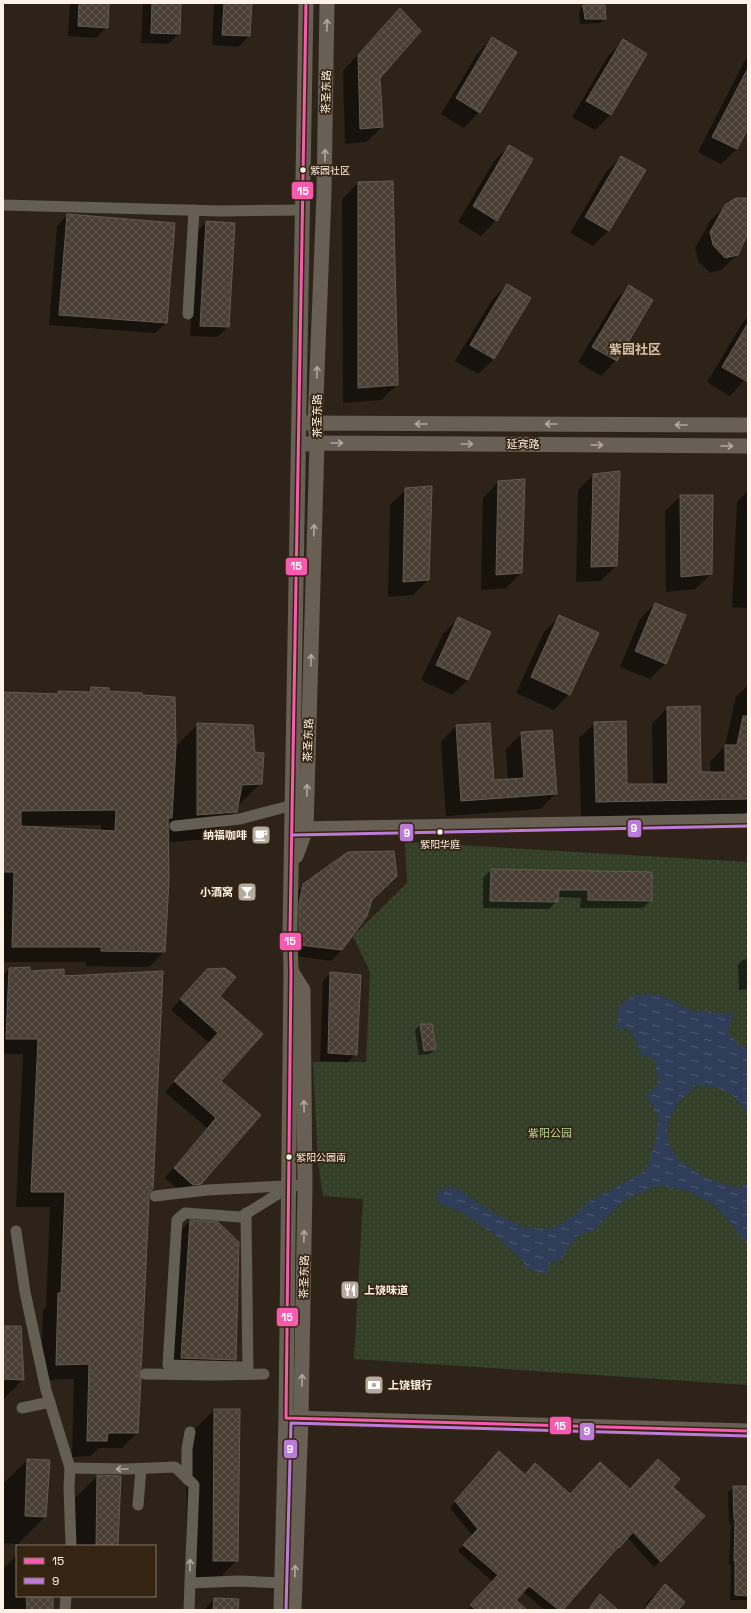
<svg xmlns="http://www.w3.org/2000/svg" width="751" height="1613" viewBox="0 0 751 1613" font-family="'Space Grotesk','Noto Sans SC',sans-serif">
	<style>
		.park { fill: url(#park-dots) }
		.water { fill: url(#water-ripples) }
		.shadow { fill: #0007; fill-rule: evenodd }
		.building { fill: url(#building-cross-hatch); stroke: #635b52; fill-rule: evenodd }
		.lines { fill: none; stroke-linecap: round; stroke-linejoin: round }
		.street { stroke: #655e55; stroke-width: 11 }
		.secondary { stroke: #685f55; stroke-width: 15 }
		.bus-1-casing { stroke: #352411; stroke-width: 6 }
		.bus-2-casing { stroke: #352411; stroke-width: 6 }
		.bus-1 { stroke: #f75aaf; stroke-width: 3 }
		.bus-2 { stroke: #bd7bd9; stroke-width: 3 }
		.oneway { stroke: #b3a89e }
		.oneway2 { stroke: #b2a89e }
		.bus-dot { fill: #fef2e6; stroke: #352411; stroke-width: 1.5 }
		.labels { text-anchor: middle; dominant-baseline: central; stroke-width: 3.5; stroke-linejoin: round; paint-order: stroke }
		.bus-label { font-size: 10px; fill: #fef2e6; stroke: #352411; text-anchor: start }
		.street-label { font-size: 11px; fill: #fef2e6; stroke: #352411 }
		.poi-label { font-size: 11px; font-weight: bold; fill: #fef2e6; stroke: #352411; text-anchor: end }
		.park-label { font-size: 11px; fill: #b3d89f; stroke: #352411 }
		.quarter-label { font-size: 13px; font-weight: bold; fill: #d6c0a9; stroke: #352411 }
		.line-badge { stroke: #352411; stroke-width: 1.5 }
		.badge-label { font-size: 11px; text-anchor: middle; font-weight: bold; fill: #fff }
	</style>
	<defs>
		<pattern id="park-dots" width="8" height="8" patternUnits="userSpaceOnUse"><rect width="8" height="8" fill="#333f29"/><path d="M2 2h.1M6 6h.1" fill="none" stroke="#47523e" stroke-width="1.8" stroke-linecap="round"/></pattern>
		<pattern id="water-ripples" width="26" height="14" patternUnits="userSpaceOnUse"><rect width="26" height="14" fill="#303d58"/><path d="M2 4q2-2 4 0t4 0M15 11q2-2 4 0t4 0" fill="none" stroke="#4f5a70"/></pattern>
		<pattern id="building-cross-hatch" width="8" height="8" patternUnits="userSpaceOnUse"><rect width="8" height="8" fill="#483e34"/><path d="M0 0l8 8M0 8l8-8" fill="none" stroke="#635a51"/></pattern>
	</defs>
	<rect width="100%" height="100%" fill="#2d2319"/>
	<polygon class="park" points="405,842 748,862 748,1385 354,1359 363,1199 323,1196 318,1162 313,1062 366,1062 370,972 353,936 407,883"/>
	<path class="water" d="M647 994 662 996 694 1011 734 1014 727 1032 741 1047 748 1048V1114C730 1089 723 1087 693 1085L691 1091 678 1102 667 1124 668 1143 679 1160 705 1178 736 1188 748 1184V1246L728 1219 713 1204 687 1191 660 1185 628 1198 608 1215 596 1229 579 1235 569 1247 559 1262 552 1260 546 1275 528 1269 518 1256 494 1234 462 1212 441 1204 435 1196 441 1189 456 1188 492 1212 526 1228 551 1229 574 1216 590 1200 617 1187 646 1170 655 1142 658 1117 647 1095 659 1082 654 1059 647 1056 642 1057 633 1035 625 1027 620 1028 616 1032 618 1007 634 995Z"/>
	<g class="shadow">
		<polygon points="70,3 108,3 107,27 96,38 68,36"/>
		<polygon points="143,3 180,3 179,34 168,44 141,43"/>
		<polygon points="214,3 251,3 249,36 238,47 212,45"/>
		<polygon points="584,6 605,18 600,23 580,24 579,11"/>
		<polygon points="385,25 378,77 382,127 366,142 345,144 343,71"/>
		<polygon points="492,38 479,112 464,128 441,114 477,54"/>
		<polygon points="623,41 646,54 610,115 595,130 572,117 608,56"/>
		<polygon points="748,57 748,127 737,149 721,164 698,152 745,60"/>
		<polygon points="509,146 496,220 481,236 458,222 494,161"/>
		<polygon points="621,157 644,170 608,231 593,246 570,233 606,172"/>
		<polygon points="392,182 397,385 381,400 343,403 342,199 358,183"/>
		<polygon points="748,200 748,231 737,255 721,270 710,273 698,261 695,248 710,221 726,205"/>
		<polygon points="68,215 166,323 155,333 49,325 57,226"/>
		<polygon points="206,222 228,327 218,337 190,336 196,233"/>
		<polygon points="507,285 530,298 494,359 478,374 455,361 492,300"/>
		<polygon points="629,286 652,300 616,360 601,376 578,362 614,302"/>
		<polygon points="748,317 748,376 730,396 707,382 743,322"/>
		<polygon points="593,475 616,566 600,581 576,582 578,490"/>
		<polygon points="498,482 521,573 506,588 481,590 483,498"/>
		<polygon points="406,489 428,580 413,595 388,597 390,505"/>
		<polygon points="748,491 748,608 732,607 737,502"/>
		<polygon points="681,496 711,574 695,589 666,592 665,511"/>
		<polygon points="655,604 666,663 650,679 620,667 640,619"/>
		<polygon points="560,616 569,694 554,710 516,693 544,632"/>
		<polygon points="459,618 468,680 452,695 421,680 443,634"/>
		<polygon points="748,685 748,810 744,814 581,817 579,738 595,723 626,786 653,785 652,724 667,708 700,773 710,773 710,762 725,746 736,697"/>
		<path d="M91 688 108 692 141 696 175 747 198 724 254 753 261 783 237 807 236 812 209 839 170 842V819L167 822 164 952 149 967 86 966V962H3V693L55 695 58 692 86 693ZM101 825V831L20 827V826Z"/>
		<polygon points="489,724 493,781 508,780 506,749 522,733 556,794 540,809 446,816 441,742 456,726"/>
		<polygon points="491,870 651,900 643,908 580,908 581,898 557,897 557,901 549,909 483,908 483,878"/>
		<polygon points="304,885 371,900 342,950 331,961 289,955 293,896"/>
		<polygon points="748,959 748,989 739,990 738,965 743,960"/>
		<polygon points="9,968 63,977 148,1194 137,1373 137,1433 122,1448 99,1448 91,1456 72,1457 74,1379 41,1380 43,1310 46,1307 50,1207 16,1207 23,1054 3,1054 3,975"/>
		<polygon points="330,973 356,1054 348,1062 320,1061 323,981"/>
		<polygon points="197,980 218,996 219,1081 259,1115 200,1183 190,1193 183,1194 165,1178 207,1128 165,1092 209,1043 171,1010"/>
		<polygon points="420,1025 435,1049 430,1054 419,1055 415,1030"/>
		<polygon points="190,1221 235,1359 220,1375 166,1373 175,1237"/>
		<polygon points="3,1327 23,1379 3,1400"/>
		<polygon points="214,1410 237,1560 210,1588 186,1587 187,1437"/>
		<polygon points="493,1459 525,1476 570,1495 671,1487 703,1516 654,1567 627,1537 562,1610 545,1610 522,1591 514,1600 525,1610 467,1610 493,1582 458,1551 472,1535 450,1508"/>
		<polygon points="27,1460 45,1517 18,1544 3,1543 3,1484"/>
		<polygon points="97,1476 117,1546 65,1546 65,1508"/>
		<polygon points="734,1487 748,1487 748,1600 730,1600 731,1565 729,1565 731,1524 729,1524 728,1492"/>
		<polygon points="17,1555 17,1596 52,1596 51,1610 3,1610 3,1569"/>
		<polygon points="665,1585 676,1610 642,1610 649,1600"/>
		<polygon points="600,1596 616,1610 586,1610"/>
		<polygon points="214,1599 237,1610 204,1610"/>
	</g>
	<g class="building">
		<polygon points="79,3 109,3 108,28 78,26"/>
		<polygon points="152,3 181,3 180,34 151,33"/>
		<polygon points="224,3 252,3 250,36 222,35"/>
		<polygon points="583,5 605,5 606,19 585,19"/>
		<polygon points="400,8 421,31 380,78 383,127 360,129 358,55"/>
		<polygon points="492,37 517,52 480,113 456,98"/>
		<polygon points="623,39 647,54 611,115 586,101"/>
		<polygon points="748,68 748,129 737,149 712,137"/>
		<polygon points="509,145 533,159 497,221 473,206"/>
		<polygon points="621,156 646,170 609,231 585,217"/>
		<polygon points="393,181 398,385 358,388 358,182"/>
		<polygon points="736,198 748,198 748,233 738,255 725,258 713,245 710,232 725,205"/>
		<polygon points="67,214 175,223 167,323 59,315"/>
		<polygon points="206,221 235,223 229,327 200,326"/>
		<polygon points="507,284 531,298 494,359 470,345"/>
		<polygon points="629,285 653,300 617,361 592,347"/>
		<polygon points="748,323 748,382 722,367"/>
		<polygon points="620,471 617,566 591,567 593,474"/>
		<polygon points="525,479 522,573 496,575 498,481"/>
		<polygon points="432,486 429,580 403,582 405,488"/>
		<polygon points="680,495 713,495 712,574 681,577"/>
		<polygon points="655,603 686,615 666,664 635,651"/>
		<polygon points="559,615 599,633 570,695 531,677"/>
		<polygon points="458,617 491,632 468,680 436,665"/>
		<path d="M91 687 109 688V691L142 693V695L175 697 176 746 172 818H168L169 880 165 952 101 951V947H12L14 872H3V692L58 694V691L90 692ZM116 810 115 831 21 826V811Z"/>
		<polygon points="700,706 701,772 725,772 725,745 737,745 743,716 748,716 748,799 596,802 594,722 626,721 627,784 668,784 667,707"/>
		<polygon points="197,723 253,725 255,752 264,753 262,784 242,785 237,812 197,815"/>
		<polygon points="490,723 494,780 524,778 521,732 552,730 557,794 461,801 456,725"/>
		<polygon points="394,851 397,876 372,900 367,916 342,950 299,945 299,903 303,884 348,852"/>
		<polygon points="491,869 652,872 652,901 588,900 588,890 559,890 558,902 490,901"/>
		<polygon points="30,967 30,971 64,969 64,976 163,971 153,1189 149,1193 148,1196 149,1200 142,1352 141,1368 138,1374 141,1379 138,1433 108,1433 107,1441 87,1441 89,1364 56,1365 58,1293 61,1293 65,1192 31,1192 38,1039 6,1039 9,968"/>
		<polygon points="225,968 236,977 220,996 263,1034 221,1081 261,1115 201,1184 193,1185 174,1168 216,1118 174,1081 218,1033 180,999 207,969"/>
		<polygon points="330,972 361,975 357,1055 328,1053"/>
		<polygon points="420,1024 432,1024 436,1049 424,1051"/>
		<polygon points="190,1220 218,1222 239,1242 236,1360 181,1358"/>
		<polygon points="3,1326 21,1326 24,1380 3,1379"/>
		<polygon points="214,1409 240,1409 238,1561 213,1561"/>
		<polygon points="499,1451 525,1475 535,1463 570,1494 600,1462 630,1489 658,1459 680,1479 673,1487 705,1516 661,1562 633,1532 619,1548 618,1547 563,1610 559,1610 529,1586 516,1600 527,1610 476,1610 470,1605 498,1575 463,1545 478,1529 455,1501"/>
		<polygon points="27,1459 50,1460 46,1517 25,1516"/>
		<polygon points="97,1475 121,1476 118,1546 96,1546"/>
		<polygon points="733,1486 748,1486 748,1596 735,1595 735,1561 734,1561 735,1519 734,1519"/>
		<polygon points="665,1584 685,1602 678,1610 644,1610"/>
		<polygon points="600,1594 618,1610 588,1610"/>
		<polygon points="26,1596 53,1596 53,1609 27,1610"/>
		<polygon points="214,1598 239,1599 238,1610 213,1610"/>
	</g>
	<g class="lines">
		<g class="street">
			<polyline points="3,205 221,211 303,210"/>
			<polyline points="188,314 194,210"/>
			<polyline points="175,826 240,819 293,805"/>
			<polyline points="155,1196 207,1190 305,1185"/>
			<polyline points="246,1213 248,1374"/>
			<polyline points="16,1231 25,1292 46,1390 70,1468"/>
			<polyline points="145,1374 213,1375 264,1374"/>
			<polyline points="248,1374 241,1367 168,1365 177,1220 185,1213 241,1217 289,1187"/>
			<polyline points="22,1408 50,1402"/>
			<polyline points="187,1479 187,1449 190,1432"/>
			<polyline points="138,1505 141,1469"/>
			<polyline points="71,1546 69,1487 70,1468 127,1469 175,1467 194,1485 190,1583 239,1581 282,1583"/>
			<polyline points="65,1610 66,1596"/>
			<polyline points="189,1610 190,1583"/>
		</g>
		<g class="secondary">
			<polyline points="305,423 748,425"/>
			<polyline points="307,444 317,443 748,446"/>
			<polyline points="298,829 748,821"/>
			<polyline points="296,856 306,829 317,443 315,423 324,194 327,3"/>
			<polyline points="291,971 303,990 305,1185 301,1419 294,1610"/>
			<polyline points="291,1418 748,1431"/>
			<polyline points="281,1610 286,1418 291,971 290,931 306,3"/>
		</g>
		<defs>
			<polyline id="bus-1" points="306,3 290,931 291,971 286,1418 748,1431"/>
			<g id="bus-2">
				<polyline points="293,835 748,826"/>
				<polyline points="286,1610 291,1423 748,1436"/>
			</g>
		</defs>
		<use href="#bus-1" class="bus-1-casing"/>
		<use href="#bus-2" class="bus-2-casing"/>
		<use href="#bus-1" class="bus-1"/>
		<use href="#bus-2" class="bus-2"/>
	</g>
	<defs><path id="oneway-shaft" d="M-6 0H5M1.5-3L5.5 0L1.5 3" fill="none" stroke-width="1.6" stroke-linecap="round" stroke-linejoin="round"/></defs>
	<g class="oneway">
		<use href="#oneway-shaft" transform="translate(327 25) rotate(-89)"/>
		<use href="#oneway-shaft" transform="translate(325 155) rotate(-89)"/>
		<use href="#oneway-shaft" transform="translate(317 372) rotate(-88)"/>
		<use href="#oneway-shaft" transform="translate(421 424) rotate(-180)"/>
		<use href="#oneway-shaft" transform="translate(551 424) rotate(-180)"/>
		<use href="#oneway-shaft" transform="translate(681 425) rotate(-180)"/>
		<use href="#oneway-shaft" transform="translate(337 443)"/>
		<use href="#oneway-shaft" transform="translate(467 444)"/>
		<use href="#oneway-shaft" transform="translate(597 445)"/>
		<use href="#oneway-shaft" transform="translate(727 446)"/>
		<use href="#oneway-shaft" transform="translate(314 530) rotate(-88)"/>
		<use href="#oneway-shaft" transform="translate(311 660) rotate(-88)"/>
		<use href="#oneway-shaft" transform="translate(307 790) rotate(-88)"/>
		<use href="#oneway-shaft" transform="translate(304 1106) rotate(-91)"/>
		<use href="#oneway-shaft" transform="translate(304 1236) rotate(-89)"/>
		<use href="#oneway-shaft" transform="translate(302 1380) rotate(-89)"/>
		<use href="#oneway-shaft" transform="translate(295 1571) rotate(-88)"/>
	</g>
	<g class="oneway2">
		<use href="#oneway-shaft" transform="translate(122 1469) rotate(-180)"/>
		<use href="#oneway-shaft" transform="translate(190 1565) rotate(-89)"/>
	</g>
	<defs>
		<symbol id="cafe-square" viewBox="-11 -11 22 22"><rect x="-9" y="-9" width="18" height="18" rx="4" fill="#b5aa9e" stroke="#352411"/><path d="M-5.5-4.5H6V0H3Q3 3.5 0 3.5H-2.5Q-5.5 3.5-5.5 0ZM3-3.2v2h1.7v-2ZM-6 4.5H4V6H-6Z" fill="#fff"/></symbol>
		<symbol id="bar-square" viewBox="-11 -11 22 22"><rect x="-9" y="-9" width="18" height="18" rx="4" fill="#b5aa9e" stroke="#352411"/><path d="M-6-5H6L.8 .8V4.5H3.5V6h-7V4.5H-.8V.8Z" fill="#fff"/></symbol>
		<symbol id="restaurant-square" viewBox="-11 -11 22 22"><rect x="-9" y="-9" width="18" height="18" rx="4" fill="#b5aa9e" stroke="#352411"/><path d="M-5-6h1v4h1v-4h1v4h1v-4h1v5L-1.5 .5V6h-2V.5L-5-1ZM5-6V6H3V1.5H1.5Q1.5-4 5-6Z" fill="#fff"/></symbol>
		<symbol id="bank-square" viewBox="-11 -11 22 22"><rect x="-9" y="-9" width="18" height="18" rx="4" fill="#b5aa9e" stroke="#352411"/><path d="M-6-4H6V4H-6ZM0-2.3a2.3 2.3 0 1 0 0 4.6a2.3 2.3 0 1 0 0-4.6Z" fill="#fff"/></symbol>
	</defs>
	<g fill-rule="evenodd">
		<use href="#cafe-square" x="250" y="824" width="22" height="22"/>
		<use href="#bar-square" x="236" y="881" width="22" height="22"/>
		<use href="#restaurant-square" x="339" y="1279" width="22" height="22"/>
		<use href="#bank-square" x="363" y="1374" width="22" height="22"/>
	</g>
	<g class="bus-dot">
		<circle cx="303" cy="170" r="3.5"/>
		<circle cx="440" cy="832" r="3.5"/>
		<circle cx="289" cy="1157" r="3.5"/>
	</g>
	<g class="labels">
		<g class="bus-label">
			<text x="310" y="170">紫园社区</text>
			<text x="440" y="844" text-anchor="middle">紫阳华庭</text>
			<text x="296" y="1157">紫阳公园南</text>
		</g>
		<g class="street-label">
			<text transform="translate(326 92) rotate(-89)">茶圣东路</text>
			<text transform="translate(317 416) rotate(-90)">茶圣东路</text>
			<text x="523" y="444">延宾路</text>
			<text transform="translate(308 740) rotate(-88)">茶圣东路</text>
			<text transform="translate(304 1277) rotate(-89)">茶圣东路</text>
		</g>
		<g class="poi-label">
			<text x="247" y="835">纳福咖啡</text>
			<text x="233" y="892">小酒窝</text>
			<text x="364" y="1290" text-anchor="start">上饶味道</text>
			<text x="388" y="1385" text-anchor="start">上饶银行</text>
		</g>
		<g class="park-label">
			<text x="550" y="1133">紫阳公园</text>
		</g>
		<g class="quarter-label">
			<text x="635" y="349">紫园社区</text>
		</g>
	</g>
	<g class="line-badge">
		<rect x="291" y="181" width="23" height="19" rx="4" fill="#f75aaf"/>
		<rect x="285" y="557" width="23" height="19" rx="4" fill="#f75aaf"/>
		<rect x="627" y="819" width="15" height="19" rx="4" fill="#bd7bd9"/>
		<rect x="399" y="823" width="15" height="19" rx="4" fill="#bd7bd9"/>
		<rect x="279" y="932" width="23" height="19" rx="4" fill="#f75aaf"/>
		<rect x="276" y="1307" width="23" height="20" rx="4" fill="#f75aaf"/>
		<rect x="549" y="1416" width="23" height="19" rx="4" fill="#f75aaf"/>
		<rect x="579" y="1422" width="16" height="19" rx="4" fill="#bd7bd9"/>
		<rect x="283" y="1439" width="15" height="20" rx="4" fill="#bd7bd9"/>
	</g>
	<g class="badge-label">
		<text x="303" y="195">15</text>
		<text x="296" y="570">15</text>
		<text x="634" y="832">9</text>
		<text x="407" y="837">9</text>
		<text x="290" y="945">15</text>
		<text x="287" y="1321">15</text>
		<text x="560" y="1430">15</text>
		<text x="587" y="1435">9</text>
		<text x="290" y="1453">9</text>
	</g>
	<rect width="751" height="1613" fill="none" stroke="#fef2e6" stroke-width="8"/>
	<rect x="16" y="1545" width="140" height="52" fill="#352411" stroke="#857666"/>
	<rect x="24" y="1558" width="20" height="6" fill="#f75aaf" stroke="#857666"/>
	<text x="52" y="1565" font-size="12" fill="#fef2e6">15</text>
	<rect x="24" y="1578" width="20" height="6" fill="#bd7bd9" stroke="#857666"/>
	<text x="52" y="1585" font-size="12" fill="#fef2e6">9</text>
</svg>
